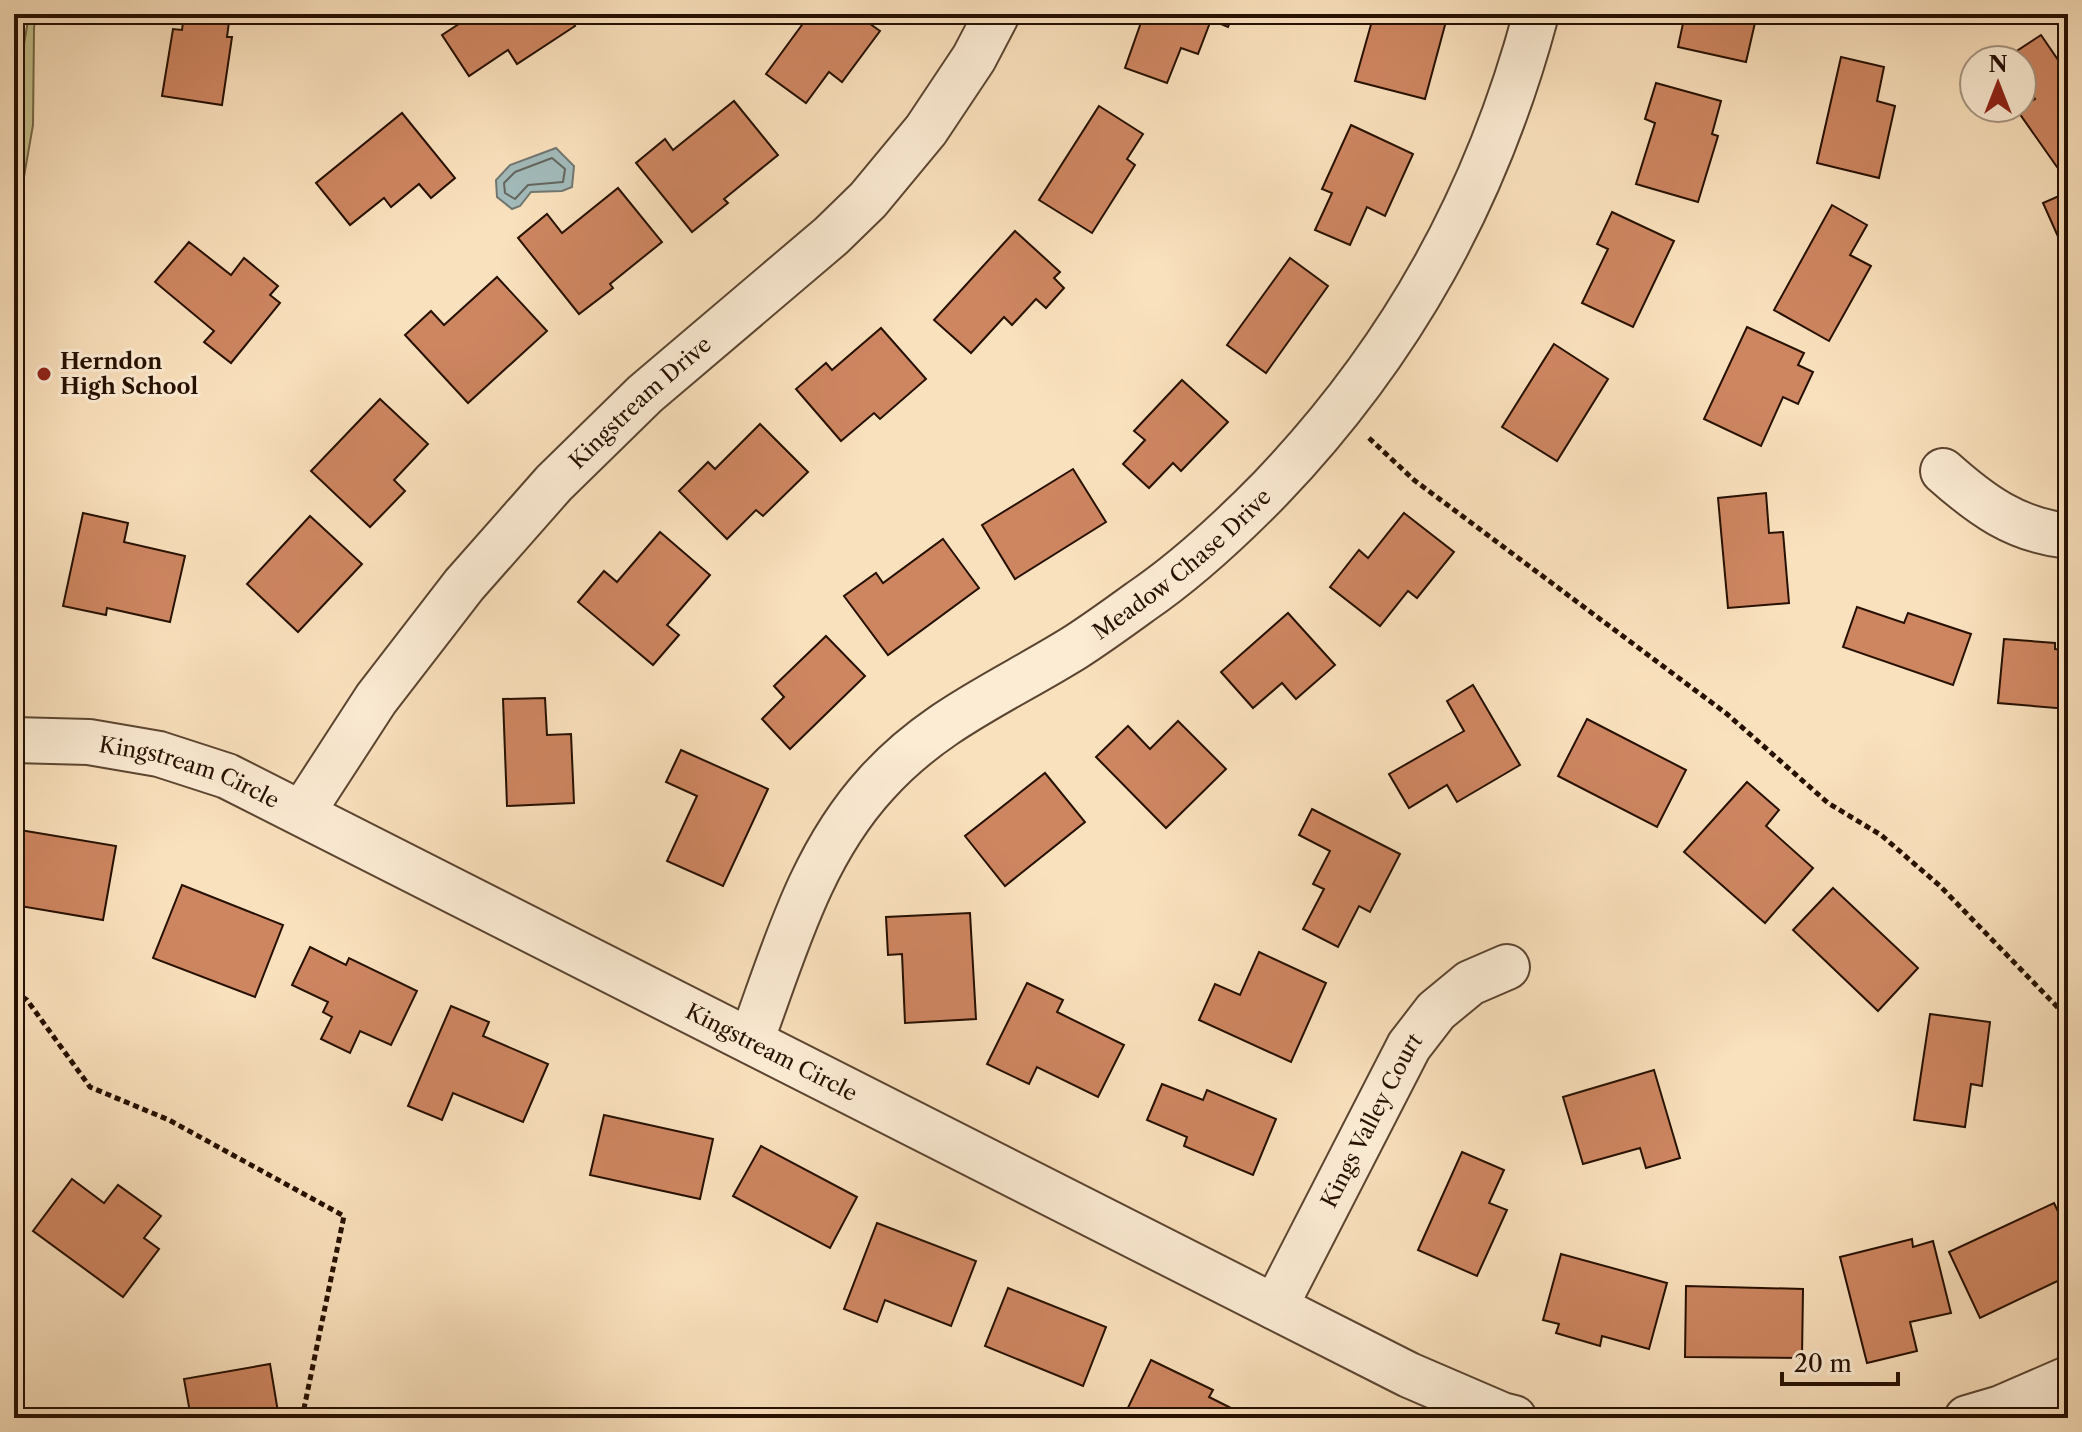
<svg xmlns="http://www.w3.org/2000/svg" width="2082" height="1432" viewBox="0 0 2082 1432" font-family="'Libre Caslon Text',serif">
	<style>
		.green { fill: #c4c18d; stroke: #756847; stroke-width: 2 }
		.water { fill: #a2bbbb; stroke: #707771; stroke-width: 2 }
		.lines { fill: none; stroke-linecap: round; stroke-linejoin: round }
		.shore { stroke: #64665e; stroke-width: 2 }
		.building { fill: #ce8661; stroke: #261001; stroke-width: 2 }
		.minor-casing { stroke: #5b4430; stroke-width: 48 }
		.path { stroke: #261001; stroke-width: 5; stroke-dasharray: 6 4; stroke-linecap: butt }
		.minor { stroke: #fcecd4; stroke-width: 44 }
		.poi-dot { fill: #8f2418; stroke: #fcecd4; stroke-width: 3 }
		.labels { text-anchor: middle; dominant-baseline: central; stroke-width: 6; stroke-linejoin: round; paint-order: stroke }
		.poi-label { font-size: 22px; font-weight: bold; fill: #261001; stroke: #fcecd4; text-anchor: start }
		.street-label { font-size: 22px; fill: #261001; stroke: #fcecd4 }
	</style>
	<rect width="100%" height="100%" fill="#fae1bd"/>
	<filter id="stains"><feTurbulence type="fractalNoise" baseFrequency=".0025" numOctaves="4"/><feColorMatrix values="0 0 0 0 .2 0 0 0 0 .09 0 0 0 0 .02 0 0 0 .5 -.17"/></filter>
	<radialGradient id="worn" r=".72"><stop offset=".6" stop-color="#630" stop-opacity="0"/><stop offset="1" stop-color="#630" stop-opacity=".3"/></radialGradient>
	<polygon class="green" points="29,14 36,14 34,28 33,125 14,234 14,105"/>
	<polygon class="water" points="556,148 574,166 572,187 562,191 531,192 520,206 512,209 497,197 496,180 510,165"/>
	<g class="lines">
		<polygon class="shore" points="552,158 565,169 563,182 528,185 515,199 505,193 504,183 515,172"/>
	</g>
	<g class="building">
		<polygon points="184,14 230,14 227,37 232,37 222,105 162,96 173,29 182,30"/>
		<polygon points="465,14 567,14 575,26 517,64 508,50 469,76 442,35 468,18"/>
		<polygon points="810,14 856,14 880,31 842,82 829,72 806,103 766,74"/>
		<polygon points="1144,14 1233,14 1228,27 1211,20 1198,54 1181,48 1167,83 1125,68"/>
		<polygon points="1374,14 1448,14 1425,99 1355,81"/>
		<polygon points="1685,14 1757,14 1746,62 1678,47"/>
		<polygon points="1881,14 1927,14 1927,20 1881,16"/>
		<polygon points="2041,35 2065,70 2068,68 2068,160 2057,167 2017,110 2035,99 2022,80 2022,60 2008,60 2006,58"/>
		<polygon points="1841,57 1884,67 1877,101 1895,106 1879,178 1817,163"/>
		<polygon points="1656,83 1721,101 1712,134 1718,136 1698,202 1636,184 1655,123 1645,119"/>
		<polygon points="734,101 778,155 724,199 728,203 692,232 636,163 665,139 673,150"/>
		<polygon points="1099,106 1143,134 1127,159 1135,165 1092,233 1039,200"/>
		<polygon points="402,113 455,178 431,198 419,184 391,207 384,198 350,225 316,183"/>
		<polygon points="1351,125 1413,154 1385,216 1367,207 1350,245 1315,230 1332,193 1322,189"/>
		<polygon points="618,188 662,242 610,284 613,288 579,314 518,238 547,214 562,233"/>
		<polygon points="2068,192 2068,238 2060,241 2043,203"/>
		<polygon points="1832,205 1867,225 1850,255 1871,266 1829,341 1774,310"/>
		<polygon points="1612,212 1674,241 1633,327 1582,303 1608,249 1597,244"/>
		<polygon points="1015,231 1060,272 1054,278 1064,288 1046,308 1036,299 1012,325 1004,317 971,353 934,320"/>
		<polygon points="189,242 231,275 244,258 278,286 270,295 280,303 231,363 204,342 214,331 155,282"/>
		<polygon points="1290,258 1328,286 1266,373 1227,345"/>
		<polygon points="497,277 547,331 468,403 405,335 431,311 444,325"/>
		<polygon points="1747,327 1804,353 1798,365 1813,372 1798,404 1783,397 1761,446 1704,419"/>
		<polygon points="881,328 926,379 880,419 874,413 841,441 796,389 826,363 832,370"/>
		<polygon points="1554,344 1608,379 1557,461 1502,427"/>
		<polygon points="1182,380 1228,422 1181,471 1173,463 1149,488 1123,464 1145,440 1134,431"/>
		<polygon points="380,399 428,444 394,480 405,491 370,527 311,471"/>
		<polygon points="760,424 808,472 763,516 756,510 727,539 679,491 708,462 715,469"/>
		<polygon points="1073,469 1106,522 1015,579 982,525"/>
		<polygon points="1766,493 1769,533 1783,532 1789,603 1728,608 1718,498"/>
		<polygon points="83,513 128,523 124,542 185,556 170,622 107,608 106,615 63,606"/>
		<polygon points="1404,513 1454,552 1417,598 1408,591 1380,626 1330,587 1359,550 1368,558"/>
		<polygon points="310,516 362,564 298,632 247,584"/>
		<polygon points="660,532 710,575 667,625 679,635 653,665 578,602 604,571 617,582"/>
		<polygon points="943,539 979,588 888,655 844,596 876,573 883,583"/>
		<polygon points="1857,607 1904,623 1908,613 1971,634 1953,685 1843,647"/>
		<polygon points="1288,613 1335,665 1296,699 1282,683 1253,708 1221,672"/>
		<polygon points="826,636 865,676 790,749 762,719 784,697 774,686"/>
		<polygon points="2004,639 2055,643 2055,649 2068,650 2068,709 1998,703"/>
		<polygon points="1473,685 1520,765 1457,802 1447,785 1409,808 1389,774 1464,731 1447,701"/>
		<polygon points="545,698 547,735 571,734 574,803 507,806 503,699"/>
		<polygon points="1587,719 1686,770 1657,827 1558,776"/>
		<polygon points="1178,721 1226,769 1166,828 1096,757 1128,726 1150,749"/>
		<polygon points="681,750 768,789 723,886 667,861 697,796 666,782"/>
		<polygon points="1045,773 1085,822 1005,886 965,836"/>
		<polygon points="1747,782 1779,810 1766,826 1813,868 1765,923 1684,852"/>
		<polygon points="1312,809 1400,854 1370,912 1359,906 1338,947 1303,929 1324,889 1313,884 1330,851 1299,835"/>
		<polygon points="14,829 116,846 103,920 14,905"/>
		<polygon points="182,885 283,925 255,997 153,958"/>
		<polygon points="1833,888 1918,968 1878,1011 1793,930"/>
		<polygon points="970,913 976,1019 905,1023 902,954 888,955 886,917"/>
		<polygon points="310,947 346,965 349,958 417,991 391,1045 360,1031 350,1053 321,1039 332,1017 323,1012 328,1002 292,985"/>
		<polygon points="1259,952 1326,983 1291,1062 1199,1020 1215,984 1240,995"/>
		<polygon points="1027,983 1063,1000 1057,1012 1124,1045 1098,1097 1037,1067 1029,1084 987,1064"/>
		<polygon points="451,1006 489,1022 483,1036 548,1064 523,1122 453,1093 442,1120 408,1106"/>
		<polygon points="1930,1014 1990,1022 1982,1086 1971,1084 1965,1127 1914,1120"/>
		<polygon points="1654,1070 1680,1158 1646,1168 1640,1148 1583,1164 1563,1097"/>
		<polygon points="1162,1084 1203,1100 1207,1090 1276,1119 1253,1175 1184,1146 1187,1137 1147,1120"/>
		<polygon points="604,1115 713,1139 700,1199 590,1175"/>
		<polygon points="761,1146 857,1197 830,1248 733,1196"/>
		<polygon points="1462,1152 1504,1170 1489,1203 1507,1210 1477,1276 1418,1250"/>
		<polygon points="72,1179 104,1203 118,1185 161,1216 144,1238 159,1249 123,1297 33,1231"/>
		<polygon points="2054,1203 2068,1233 2068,1276 1980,1318 1949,1252"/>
		<polygon points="877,1223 976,1261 951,1326 885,1300 877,1322 844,1309"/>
		<polygon points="1912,1239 1913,1247 1933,1241 1951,1313 1910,1322 1917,1351 1867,1363 1840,1257"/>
		<polygon points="1561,1254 1667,1283 1649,1349 1602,1336 1600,1346 1556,1333 1559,1324 1543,1320"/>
		<polygon points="1686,1286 1803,1289 1802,1358 1685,1357"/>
		<polygon points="1008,1288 1106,1327 1083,1386 985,1346"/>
		<polygon points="1151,1360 1213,1390 1209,1397 1239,1412 1236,1418 1123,1418"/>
		<polygon points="270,1364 279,1418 191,1418 184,1379"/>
	</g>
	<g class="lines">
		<defs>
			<g id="minor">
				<path d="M1943 471C1981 505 2015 530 2068 536"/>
				<path id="s1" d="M14 740 89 742 159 754 227 776 1409 1375 1502 1415 1514 1418"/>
				<path id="s2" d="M302 813 376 699 464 585 554 483 645 394 831 236 868 200 926 130 974 58 997 14"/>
				<path id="s3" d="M751 1041C784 952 810 856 876 784 933 720 1003 692 1074 648 1096 634 1118 618 1140 602 1187 570 1231 529 1271 488 1402 351 1487 197 1536 14"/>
				<path id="s4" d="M1275 1307 1409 1046 1436 1011 1470 983 1507 967"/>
				<polyline points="1967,1418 2001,1408 2068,1379"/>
			</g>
		</defs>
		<use href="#minor" class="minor-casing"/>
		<g class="path">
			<polyline points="1369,438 1414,480 1727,714 1828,803 1881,835 1940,886 2068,1018"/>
			<polyline points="14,991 27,1000 90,1087 169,1120 344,1216 302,1418"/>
		</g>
		<use href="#minor" class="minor"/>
	</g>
	<circle class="poi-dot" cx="44" cy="374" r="8"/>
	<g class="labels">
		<g class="poi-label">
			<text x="60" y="361">Herndon<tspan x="60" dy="25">High School</tspan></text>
		</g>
		<g class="street-label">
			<text stroke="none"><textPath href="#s2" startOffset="534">Kingstream Drive</textPath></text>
			<text stroke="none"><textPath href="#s3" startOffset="666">Meadow Chase Drive</textPath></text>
			<text stroke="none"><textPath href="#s1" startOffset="180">Kingstream Circle</textPath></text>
			<text stroke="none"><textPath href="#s1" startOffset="828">Kingstream Circle</textPath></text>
			<text stroke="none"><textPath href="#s4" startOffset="210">Kings Valley Court</textPath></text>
		</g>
	</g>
	<rect width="2082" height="1432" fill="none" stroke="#fae1bd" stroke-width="48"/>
	<rect x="16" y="16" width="2050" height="1400" fill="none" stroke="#261001" stroke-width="4"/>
	<rect x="24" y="24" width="2034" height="1384" fill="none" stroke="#261001" stroke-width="2"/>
	<g transform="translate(1998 84)"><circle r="38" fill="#fcecd4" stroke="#a69480" stroke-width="2"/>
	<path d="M0-6L14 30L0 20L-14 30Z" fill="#8f2418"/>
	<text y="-12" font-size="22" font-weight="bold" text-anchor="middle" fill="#261001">N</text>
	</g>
	<path d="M1782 1372v12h116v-12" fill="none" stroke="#261001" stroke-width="4"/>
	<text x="1794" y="1372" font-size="24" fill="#261001" stroke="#fcecd4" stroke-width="6" paint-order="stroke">20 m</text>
	<rect width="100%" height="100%" filter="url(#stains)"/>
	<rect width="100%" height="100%" fill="url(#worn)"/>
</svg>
